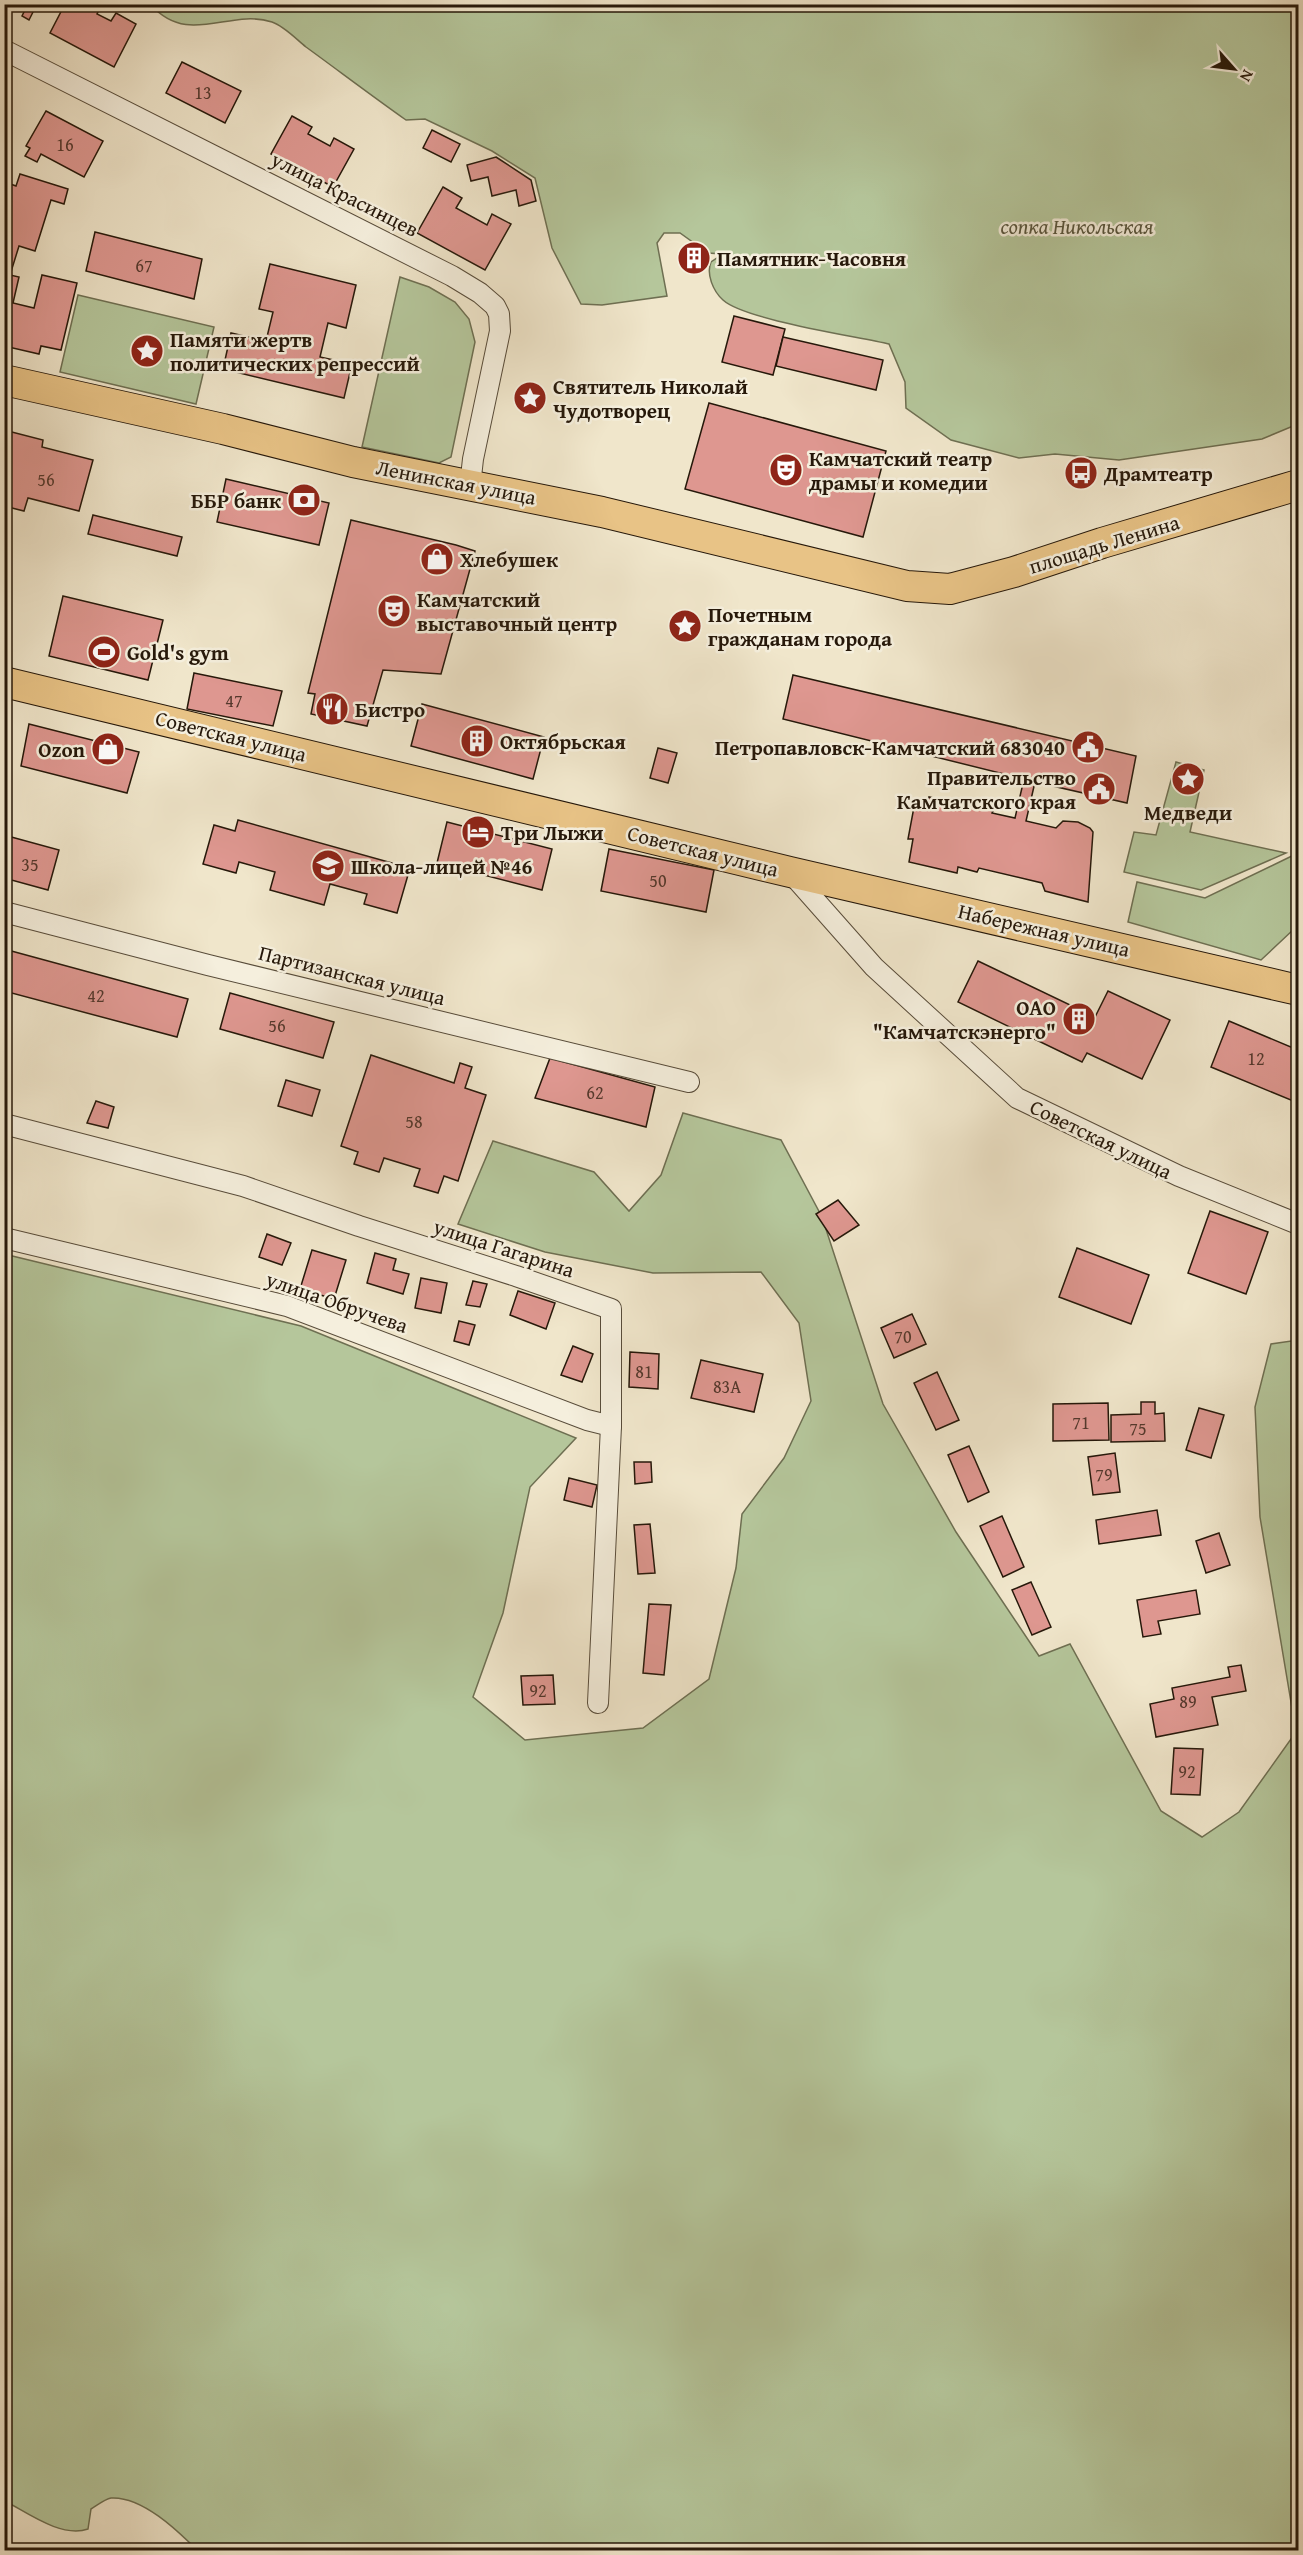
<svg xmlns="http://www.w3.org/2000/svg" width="1303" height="2555" viewBox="0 0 1303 2555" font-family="'Gentium Book Plus',serif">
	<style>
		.green { fill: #b5c69b; stroke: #6e6f52; stroke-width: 1.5 }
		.building { fill: #de9790; stroke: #26180a; stroke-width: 1.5 }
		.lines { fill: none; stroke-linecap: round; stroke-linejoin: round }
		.minor-casing { stroke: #584c3a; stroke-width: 22 }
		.primary-casing { stroke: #26180a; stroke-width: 32 }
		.minor { stroke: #f5efdd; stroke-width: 20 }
		.primary { stroke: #e8c386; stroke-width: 30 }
		.labels { text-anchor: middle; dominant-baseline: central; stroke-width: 5; stroke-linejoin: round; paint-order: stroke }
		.number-label { font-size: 18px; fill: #54382c }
		.street-label { font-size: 21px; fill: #26180a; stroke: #f5efdd }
		.park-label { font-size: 21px; font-style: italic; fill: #58553d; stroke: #f5efdd }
		.poi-label { font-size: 21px; font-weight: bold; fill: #26180a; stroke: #f5efdd; text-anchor: start }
	</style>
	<rect width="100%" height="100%" fill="#f0e6cb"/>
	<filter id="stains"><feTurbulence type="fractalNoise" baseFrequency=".00333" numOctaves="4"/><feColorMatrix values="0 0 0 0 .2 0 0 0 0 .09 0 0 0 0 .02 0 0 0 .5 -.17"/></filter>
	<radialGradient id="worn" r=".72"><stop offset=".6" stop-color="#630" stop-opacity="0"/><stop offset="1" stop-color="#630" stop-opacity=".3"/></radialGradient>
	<g class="green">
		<path d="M151 5H1298V424L1262 439 1119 460 1055 454 1019 458 951 440 906 408 905 382 889 344C855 336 745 320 723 300 713 291 706 274 711 262L717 258 721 261 722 254 708 253 680 233H664L657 243 667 296 602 305 581 304 552 248 535 178 492 151 425 119 406 120C372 96 339 71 306 47 296 39 284 26 272 22 229 8 189 47 151 5Z"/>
		<polygon points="400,277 429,287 455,302 469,319 475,342 451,457 439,463 362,447"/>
		<polygon points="78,295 214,327 196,404 60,372"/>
		<polygon points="1176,762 1204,770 1190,832 1286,853 1201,890 1124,872 1134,832 1156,835"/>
		<polygon points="1298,853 1298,930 1294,929 1261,960 1128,922 1137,882 1205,898"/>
		<path d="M683 1113 781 1140 822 1217 883 1404 956 1532 1039 1656 1070 1644 1161 1811 1202 1837 1239 1812 1296 1732 1260 1517 1255 1407 1271 1344 1298 1340V2550H197C178 2531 142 2496 111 2498 105 2499 96 2506 91 2509L88 2529C61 2538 28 2513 5 2501L4 1254 301 1326 576 1438 530 1487 503 1613 473 1697 525 1740 643 1728 709 1679 736 1568 742 1514 784 1458 811 1401 799 1323 761 1272 653 1273 545 1252 458 1224 493 1141 594 1172 629 1211 661 1175Z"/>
	</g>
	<g class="building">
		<polygon points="28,4 37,4 29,20 22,16"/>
		<polygon points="65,4 97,4 101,6 97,14 111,21 116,13 136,24 114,67 50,33"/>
		<polygon points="182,62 241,91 225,123 166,93"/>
		<polygon points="46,111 103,141 84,177 41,154 37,162 25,156 30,148 26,146"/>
		<polygon points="292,116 312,127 308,134 330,146 334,138 354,149 333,187 271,154"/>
		<polygon points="432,130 460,144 451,162 423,148"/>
		<polygon points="496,157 531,180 536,201 519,206 516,190 492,196 488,177 471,181 467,165"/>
		<polygon points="20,174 68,189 64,204 51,200 35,251 19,246 10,275 19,277 13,303 34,308 42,275 77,283 61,350 41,346 39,354 4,346 4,184 5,182 16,186"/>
		<polygon points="443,187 462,198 456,208 487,225 492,214 511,224 485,270 417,233"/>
		<polygon points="95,232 202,259 194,299 86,271"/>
		<polygon points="691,248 704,255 698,267 685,260"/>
		<polygon points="270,264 356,285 346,328 328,323 320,357 352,364 344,398 223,369 231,333 266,341 273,312 259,309"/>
		<polygon points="734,316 785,329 773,375 722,362"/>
		<polygon points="783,337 883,360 876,390 776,366"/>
		<polygon points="709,403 886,451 863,537 685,489"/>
		<polygon points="4,430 43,440 42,447 93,460 79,511 28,498 24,511 4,506"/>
		<polygon points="1090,464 1090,473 1071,474 1071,466"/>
		<polygon points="226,479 329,503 319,545 217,522"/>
		<polygon points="93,515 182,537 177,556 88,534"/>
		<polygon points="351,520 456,545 475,551 441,674 383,670 367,726 311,714 315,694 308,693"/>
		<polygon points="63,596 163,620 148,680 49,656"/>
		<polygon points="194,673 282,691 273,726 187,709"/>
		<polygon points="793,675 1136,756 1127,803 1035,782 1026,821 1056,828 1063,821 1078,822 1090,828 1093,832 1088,902 1045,891 1042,883 979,868 977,872 958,867 957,873 909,862 913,839 908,839 914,807 926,810 929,797 993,811 992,813 1015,818 1024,779 783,719"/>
		<polygon points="422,704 544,737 533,779 411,746"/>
		<polygon points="29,724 139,752 127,793 21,766"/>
		<polygon points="658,748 677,753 668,783 650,778"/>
		<polygon points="238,820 410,868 397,913 364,904 367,894 330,884 324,905 270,890 275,872 239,862 236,873 203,864 214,825 235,831"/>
		<polygon points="447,822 552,849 542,890 437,863"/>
		<polygon points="4,835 59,850 48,890 4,878"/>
		<polygon points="609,849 714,870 706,912 601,891"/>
		<polygon points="4,949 188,999 177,1037 4,991"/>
		<polygon points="978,961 1095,1017 1108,991 1170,1020 1142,1079 1087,1053 1082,1062 958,1002"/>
		<polygon points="230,993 334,1022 323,1058 220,1029"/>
		<polygon points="1229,1021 1298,1050 1298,1103 1211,1067"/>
		<polygon points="371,1055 454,1083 460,1063 472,1067 465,1088 486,1095 458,1181 444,1176 438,1193 414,1186 420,1169 384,1158 379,1172 354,1164 358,1152 341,1146"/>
		<polygon points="550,1058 655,1087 646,1127 535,1098"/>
		<polygon points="286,1080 320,1090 312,1116 278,1106"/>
		<polygon points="96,1101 114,1107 108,1128 87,1123"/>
		<polygon points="838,1200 859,1225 834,1241 816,1214"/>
		<polygon points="1210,1211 1268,1232 1246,1294 1188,1273"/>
		<polygon points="267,1234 291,1243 282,1265 259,1257"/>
		<polygon points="1077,1248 1149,1275 1131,1324 1059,1297"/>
		<polygon points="312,1250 346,1260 334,1299 300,1289"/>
		<polygon points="375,1253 396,1259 393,1270 409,1274 403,1294 367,1283"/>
		<polygon points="421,1278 447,1283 441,1313 415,1308"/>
		<polygon points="473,1281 487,1284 480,1307 466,1305"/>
		<polygon points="518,1291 555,1303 546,1329 510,1315"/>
		<polygon points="912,1314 926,1344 894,1358 881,1328"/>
		<polygon points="459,1321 475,1325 469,1345 454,1341"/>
		<polygon points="573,1346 593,1354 582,1382 561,1375"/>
		<polygon points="630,1352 659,1354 658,1389 629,1387"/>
		<polygon points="701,1360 763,1374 754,1412 691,1398"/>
		<polygon points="937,1372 959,1420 936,1430 914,1383"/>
		<polygon points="1141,1402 1155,1402 1155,1414 1164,1413 1165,1441 1111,1442 1111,1415 1141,1414"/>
		<polygon points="1108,1403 1109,1440 1053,1441 1053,1404"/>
		<polygon points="1199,1408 1224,1415 1211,1458 1186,1450"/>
		<polygon points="969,1446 989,1492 968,1502 948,1455"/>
		<polygon points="1115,1453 1120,1492 1093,1495 1088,1457"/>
		<polygon points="634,1462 651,1462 652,1482 635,1484"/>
		<polygon points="569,1478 597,1485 592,1507 564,1500"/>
		<polygon points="1157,1510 1161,1535 1099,1544 1096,1520"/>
		<polygon points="1002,1516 1024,1567 1003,1577 980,1526"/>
		<polygon points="650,1524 655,1573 638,1574 634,1525"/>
		<polygon points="1219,1533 1230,1565 1206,1573 1196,1541"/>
		<polygon points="1031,1582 1051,1627 1032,1635 1012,1590"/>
		<polygon points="1196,1590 1200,1614 1158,1621 1161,1634 1143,1637 1137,1600"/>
		<polygon points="649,1604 671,1605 664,1675 643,1673"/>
		<polygon points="1241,1665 1246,1691 1212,1697 1218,1725 1156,1737 1150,1704 1174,1699 1172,1688 1230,1677 1228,1667"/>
		<polygon points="553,1675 555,1704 523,1705 521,1676"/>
		<polygon points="1174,1748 1203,1749 1200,1795 1171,1794"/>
	</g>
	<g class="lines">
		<defs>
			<g id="minor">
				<polyline points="4,50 452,276 480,293 495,306 499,314 500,331 473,459 470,486"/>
				<polyline points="790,872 874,967 1017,1098 1179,1176 1298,1224"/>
				<polyline points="4,912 208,965 689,1082"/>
				<polyline points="4,1124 243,1186 359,1226 516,1276 611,1309 611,1426 598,1703"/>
				<polyline points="4,1238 287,1306 587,1420 611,1426"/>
			</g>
			<g id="primary">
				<polyline points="4,380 223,429 353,462 602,512 907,586 950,589 1014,572 1102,543 1298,485"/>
				<polyline points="4,682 790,872 1298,990"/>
			</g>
		</defs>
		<use href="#minor" class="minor-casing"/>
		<use href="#primary" class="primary-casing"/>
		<use href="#minor" class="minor"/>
		<use href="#primary" class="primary"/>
	</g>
	<defs>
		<symbol id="building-disc" viewBox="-11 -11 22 22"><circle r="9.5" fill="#8f2418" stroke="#f5efdd"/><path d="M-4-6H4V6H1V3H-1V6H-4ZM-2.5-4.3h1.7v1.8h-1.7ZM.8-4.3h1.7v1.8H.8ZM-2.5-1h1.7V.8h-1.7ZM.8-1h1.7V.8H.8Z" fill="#fff"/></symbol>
		<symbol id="sight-disc" viewBox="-11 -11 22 22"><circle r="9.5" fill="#8f2418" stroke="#f5efdd"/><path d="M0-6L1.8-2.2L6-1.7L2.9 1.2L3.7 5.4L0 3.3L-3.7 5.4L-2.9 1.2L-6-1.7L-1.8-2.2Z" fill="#fff"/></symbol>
		<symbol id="theatre-disc" viewBox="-11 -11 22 22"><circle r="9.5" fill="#8f2418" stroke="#f5efdd"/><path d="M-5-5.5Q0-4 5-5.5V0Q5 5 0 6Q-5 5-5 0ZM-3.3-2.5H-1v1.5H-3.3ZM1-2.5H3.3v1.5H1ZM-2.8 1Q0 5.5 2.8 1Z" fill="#fff"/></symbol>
		<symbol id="bus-disc" viewBox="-11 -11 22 22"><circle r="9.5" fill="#8f2418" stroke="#f5efdd"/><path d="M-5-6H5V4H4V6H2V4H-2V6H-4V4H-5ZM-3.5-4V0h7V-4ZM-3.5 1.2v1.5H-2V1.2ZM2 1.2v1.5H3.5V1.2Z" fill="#fff"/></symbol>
		<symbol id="bank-disc" viewBox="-11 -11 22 22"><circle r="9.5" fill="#8f2418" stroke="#f5efdd"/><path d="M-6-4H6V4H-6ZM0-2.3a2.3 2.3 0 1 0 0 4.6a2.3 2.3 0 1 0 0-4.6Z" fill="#fff"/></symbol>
		<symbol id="shop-disc" viewBox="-11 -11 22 22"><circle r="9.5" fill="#8f2418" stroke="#f5efdd"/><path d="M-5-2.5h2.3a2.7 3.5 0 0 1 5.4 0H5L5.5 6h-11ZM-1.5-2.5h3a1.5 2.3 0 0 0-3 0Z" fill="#fff"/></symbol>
		<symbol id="stadium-disc" viewBox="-11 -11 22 22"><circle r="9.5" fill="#8f2418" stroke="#f5efdd"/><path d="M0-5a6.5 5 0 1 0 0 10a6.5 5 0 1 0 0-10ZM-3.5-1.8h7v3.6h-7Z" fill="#fff"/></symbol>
		<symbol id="restaurant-disc" viewBox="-11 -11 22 22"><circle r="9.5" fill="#8f2418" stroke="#f5efdd"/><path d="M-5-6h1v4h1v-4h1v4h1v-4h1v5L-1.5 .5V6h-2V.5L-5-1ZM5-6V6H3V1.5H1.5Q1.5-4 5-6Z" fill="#fff"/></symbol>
		<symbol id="civic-disc" viewBox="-11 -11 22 22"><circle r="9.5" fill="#8f2418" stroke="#f5efdd"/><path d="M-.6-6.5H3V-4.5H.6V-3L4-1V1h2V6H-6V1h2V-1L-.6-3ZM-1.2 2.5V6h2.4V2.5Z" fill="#fff"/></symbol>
		<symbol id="hotel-disc" viewBox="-11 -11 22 22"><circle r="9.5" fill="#8f2418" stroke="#f5efdd"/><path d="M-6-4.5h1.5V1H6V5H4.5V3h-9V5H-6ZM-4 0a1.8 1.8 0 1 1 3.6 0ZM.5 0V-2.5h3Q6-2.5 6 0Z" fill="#fff"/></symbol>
		<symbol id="school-disc" viewBox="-11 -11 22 22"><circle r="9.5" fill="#8f2418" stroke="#f5efdd"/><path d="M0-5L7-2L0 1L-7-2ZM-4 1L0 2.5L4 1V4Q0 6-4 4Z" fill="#fff"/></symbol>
	</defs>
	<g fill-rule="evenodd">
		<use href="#building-disc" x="675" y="239" width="38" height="38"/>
		<use href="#sight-disc" x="128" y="332" width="38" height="38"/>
		<use href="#sight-disc" x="511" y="379" width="38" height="38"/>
		<use href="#theatre-disc" x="767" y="451" width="38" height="38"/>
		<use href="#bus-disc" x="1062" y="454" width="38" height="38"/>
		<use href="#bank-disc" x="285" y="481" width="38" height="38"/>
		<use href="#shop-disc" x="418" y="540" width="38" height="38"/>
		<use href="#theatre-disc" x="375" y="592" width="38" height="38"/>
		<use href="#sight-disc" x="666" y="607" width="38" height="38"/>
		<use href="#stadium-disc" x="85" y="633" width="38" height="38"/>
		<use href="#restaurant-disc" x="313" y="690" width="38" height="38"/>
		<use href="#building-disc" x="458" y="722" width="38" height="38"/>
		<use href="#civic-disc" x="1069" y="728" width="38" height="38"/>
		<use href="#shop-disc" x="89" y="730" width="38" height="38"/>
		<use href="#sight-disc" x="1169" y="760" width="38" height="38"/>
		<use href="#civic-disc" x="1080" y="770" width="38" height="38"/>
		<use href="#hotel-disc" x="459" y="813" width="38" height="38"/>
		<use href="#school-disc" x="309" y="847" width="38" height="38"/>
		<use href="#building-disc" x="1060" y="1000" width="38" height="38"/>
	</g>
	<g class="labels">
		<g class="number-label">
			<text x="203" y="92">13</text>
			<text x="65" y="144">16</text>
			<text x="144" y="265">67</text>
			<text x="46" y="479">56</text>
			<text x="234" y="700">47</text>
			<text x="30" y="864">35</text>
			<text x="658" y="880">50</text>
			<text x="96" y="995">42</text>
			<text x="277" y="1025">56</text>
			<text x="1256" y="1058">12</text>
			<text x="595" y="1092">62</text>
			<text x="414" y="1121">58</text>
			<text x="903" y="1336">70</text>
			<text x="644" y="1371">81</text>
			<text x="727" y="1386">83А</text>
			<text x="1081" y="1422">71</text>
			<text x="1138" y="1428">75</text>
			<text x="1104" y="1474">79</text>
			<text x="538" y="1690">92</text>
			<text x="1188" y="1701">89</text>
			<text x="1187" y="1771">92</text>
		</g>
		<g class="street-label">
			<text transform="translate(345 194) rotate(27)">улица Красинцев</text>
			<text transform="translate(456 482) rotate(11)">Ленинская улица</text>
			<text transform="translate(1104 544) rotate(-17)">площадь Ленина</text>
			<text transform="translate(231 736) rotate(14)">Советская улица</text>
			<text transform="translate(703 851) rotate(14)">Советская улица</text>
			<text transform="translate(1044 930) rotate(13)">Набережная улица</text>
			<text transform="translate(352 975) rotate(14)">Партизанская улица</text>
			<text transform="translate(1101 1139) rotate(26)">Советская улица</text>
			<text transform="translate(504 1248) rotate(18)">улица Гагарина</text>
			<text transform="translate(337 1302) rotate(19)">улица Обручева</text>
		</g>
		<g class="park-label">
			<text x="1077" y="226">сопка Никольская</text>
		</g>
		<g class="poi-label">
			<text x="717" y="258">Памятник-Часовня</text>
			<text x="170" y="339">Памяти жертв<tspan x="170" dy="24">политических репрессий</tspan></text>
			<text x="553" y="386">Святитель Николай<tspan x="553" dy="24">Чудотворец</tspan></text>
			<text x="809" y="458">Камчатский театр<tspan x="809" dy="24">драмы и комедии</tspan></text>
			<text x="1104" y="473">Драмтеатр</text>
			<text x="281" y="500" text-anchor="end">ББР банк</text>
			<text x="460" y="559">Хлебушек</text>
			<text x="417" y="599">Камчатский<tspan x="417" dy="24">выставочный центр</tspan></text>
			<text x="708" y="614">Почетным<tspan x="708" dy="24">гражданам города</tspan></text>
			<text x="127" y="652">Gold's gym</text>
			<text x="355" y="709">Бистро</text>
			<text x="500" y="741">Октябрьская</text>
			<text x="1065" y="747" text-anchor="end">Петропавловск-Камчатский 683040</text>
			<text x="85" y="749" text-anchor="end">Ozon</text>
			<text x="1076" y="777" text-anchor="end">Правительство<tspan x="1076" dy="24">Камчатского края</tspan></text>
			<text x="1188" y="812" text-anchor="middle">Медведи</text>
			<text x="501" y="832">Три Лыжи</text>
			<text x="351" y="866">Школа-лицей №46</text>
			<text x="1056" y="1007" text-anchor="end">ОАО<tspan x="1056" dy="24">"Камчатскэнерго"</tspan></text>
		</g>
	</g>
	<rect width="1303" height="2555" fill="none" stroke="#f0e6cb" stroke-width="24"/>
	<rect x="6" y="6" width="1291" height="2543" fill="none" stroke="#26180a" stroke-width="3"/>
	<rect x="12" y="12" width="1279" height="2531" fill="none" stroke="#26180a" stroke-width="1.5"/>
	<g transform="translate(1234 69) rotate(118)" stroke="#f5efdd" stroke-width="4.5" paint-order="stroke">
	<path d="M0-4.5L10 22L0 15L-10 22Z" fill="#26180a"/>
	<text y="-9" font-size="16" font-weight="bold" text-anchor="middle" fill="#26180a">N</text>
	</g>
	<rect width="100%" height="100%" filter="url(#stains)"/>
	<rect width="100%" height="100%" fill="url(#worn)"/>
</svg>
